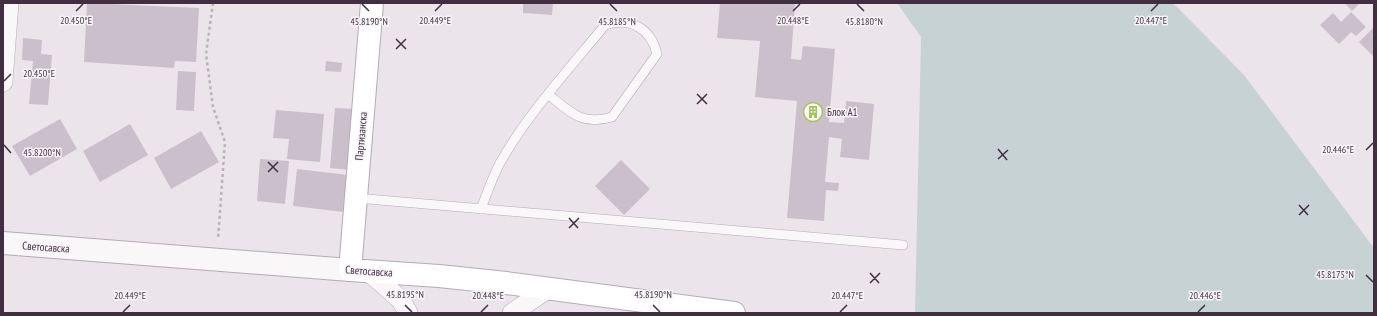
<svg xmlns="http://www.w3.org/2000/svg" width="1377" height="316" viewBox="0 0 1377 316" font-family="'PT Sans Narrow',sans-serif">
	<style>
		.green { fill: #c7d2d4 }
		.building { fill: #cabfca }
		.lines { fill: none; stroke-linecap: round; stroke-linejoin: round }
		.service-casing { stroke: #b5aab5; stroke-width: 10 }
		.minor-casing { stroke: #b5aab5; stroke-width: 20 }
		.tertiary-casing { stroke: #b5aab5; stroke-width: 24 }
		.secondary-casing { stroke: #b5aab5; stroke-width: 24 }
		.path { stroke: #bbb3ba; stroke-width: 2.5; stroke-dasharray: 3 3; stroke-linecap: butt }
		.service { stroke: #faf7f9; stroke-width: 9 }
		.minor { stroke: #faf7f9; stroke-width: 19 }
		.tertiary { stroke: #faf7f9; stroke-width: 22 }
		.secondary { stroke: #fff; stroke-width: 22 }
		.ticks { fill: none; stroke: #422e41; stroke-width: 1.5 }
		.labels { text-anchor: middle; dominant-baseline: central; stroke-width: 3; stroke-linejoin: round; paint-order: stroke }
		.poi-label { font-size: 11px; fill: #422e41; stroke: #f8f5f8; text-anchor: start }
		.street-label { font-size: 11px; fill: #422e41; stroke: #f8f5f8 }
		.ticks-label { font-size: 10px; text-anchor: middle; fill: #422e41; stroke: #f8f5f8; stroke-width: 3; stroke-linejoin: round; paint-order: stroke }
	</style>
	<rect width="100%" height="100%" fill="#ebe5eb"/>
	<polygon class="green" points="897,3 1173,3 1244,75 1374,248 1374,313 915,313 921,37"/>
	<g class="building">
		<polygon points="87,3 199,8 196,62 175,61 174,68 84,62"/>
		<polygon points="523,3 553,3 552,15 523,13"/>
		<polygon points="720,3 795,3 791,59 801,60 803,46 835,49 829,122 844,123 846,101 874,104 869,160 840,157 842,139 829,137 825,182 839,183 838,191 826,190 824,221 787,218 797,101 755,97 760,41 717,38"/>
		<polygon points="1345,3 1360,3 1352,11"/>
		<polygon points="1351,12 1366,27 1356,36 1351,32 1339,44 1320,25 1333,13 1341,22"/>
		<polygon points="1374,27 1374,55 1373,56 1359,42"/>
		<polygon points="23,38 42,40 41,54 52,55 48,105 29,104 33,61 22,60"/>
		<polygon points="326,61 342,63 341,72 325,71"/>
		<polygon points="178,71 196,72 194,111 176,110"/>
		<polygon points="335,108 355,109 350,170 330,168"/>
		<polygon points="276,110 324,114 320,162 287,159 289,139 273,138"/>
		<polygon points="60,119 77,149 30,176 12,146"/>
		<polygon points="130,124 148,155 100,182 83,151"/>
		<polygon points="201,131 219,162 171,189 154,158"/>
		<polygon points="260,159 289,161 285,204 257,201"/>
		<polygon points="621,160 650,189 624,215 595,186"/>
		<polygon points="297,169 348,175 344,212 293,206"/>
	</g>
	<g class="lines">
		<defs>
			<g id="service">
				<polyline points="356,198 903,245"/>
				<path d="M481 209C487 193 492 178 500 163 526 116 570 68 605 25 630 17 651 28 657 54L612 117C582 126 570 112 549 95"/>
			</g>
			<g id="minor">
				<polyline points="3,82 9,3"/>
				<polyline points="368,271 401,300 408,313"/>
				<polyline points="512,313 549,288"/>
			</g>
			<polyline id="tertiary" points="3,243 350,270"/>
			<polyline id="secondary" points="372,3 350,270 439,276 506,283 734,313"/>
		</defs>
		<use href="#service" class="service-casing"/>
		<use href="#minor" class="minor-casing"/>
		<use href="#tertiary" class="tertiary-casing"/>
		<use href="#secondary" class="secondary-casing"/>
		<polyline class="path" points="213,3 206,54 213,107 225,142 218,239"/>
		<use href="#service" class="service"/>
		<use href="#minor" class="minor"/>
		<use href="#tertiary" class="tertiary"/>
		<use href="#secondary" class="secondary"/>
	</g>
	<path class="ticks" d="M362 4 369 11M610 4 617 11M857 4 864 11M76 11 83 4M435 11 442 4M793 11 800 4M1151 11 1158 4M396 39 406 49M396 49 406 39M4 81 11 74M697 94 707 104M697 104 707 94M4 145 11 153M998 149 1007 160M1366 150 1373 143M998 159 1008 150M268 162 278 172M268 172 278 162M1299 205 1308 215M1299 215 1309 205M569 218 578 228M569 228 579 218M870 273 879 283M1366 275 1373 282M870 283 880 273M405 305 412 312M653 305 660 312M123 312 130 305M481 312 488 305M840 312 847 305M1198 312 1205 305"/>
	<defs>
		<symbol id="building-ring" viewBox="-11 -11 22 22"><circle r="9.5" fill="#f8f5f8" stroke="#a6c258" stroke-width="1.5"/><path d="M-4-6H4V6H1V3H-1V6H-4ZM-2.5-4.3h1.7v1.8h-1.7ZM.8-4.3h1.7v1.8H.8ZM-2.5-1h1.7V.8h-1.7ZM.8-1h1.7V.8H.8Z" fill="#a6c258"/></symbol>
	</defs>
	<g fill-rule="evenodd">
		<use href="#building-ring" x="802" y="101" width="22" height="22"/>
	</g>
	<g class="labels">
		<g class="poi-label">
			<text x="827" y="112">Блок А1</text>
		</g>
		<g class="street-label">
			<text transform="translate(361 136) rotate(-85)">Партизанска</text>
			<text transform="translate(46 247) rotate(4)">Светосавска</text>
			<text transform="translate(369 271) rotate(4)">Светосавска</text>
		</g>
	</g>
	<g class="ticks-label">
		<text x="76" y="24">20.450°E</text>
		<text x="435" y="24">20.449°E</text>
		<text x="793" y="24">20.448°E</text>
		<text x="1151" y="24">20.447°E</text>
		<text x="369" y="25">45.8190°N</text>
		<text x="617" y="25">45.8185°N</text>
		<text x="864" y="25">45.8180°N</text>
		<text x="39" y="77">20.450°E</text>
		<text x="1338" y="153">20.446°E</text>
		<text x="42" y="156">45.8200°N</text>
		<text x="1335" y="278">45.8175°N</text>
		<text x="405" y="298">45.8195°N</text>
		<text x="653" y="298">45.8190°N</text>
		<text x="130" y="299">20.449°E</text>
		<text x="488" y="299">20.448°E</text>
		<text x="847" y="299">20.447°E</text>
		<text x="1205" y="299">20.446°E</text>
	</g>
	<rect width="1377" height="316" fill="none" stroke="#422e41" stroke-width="8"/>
</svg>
